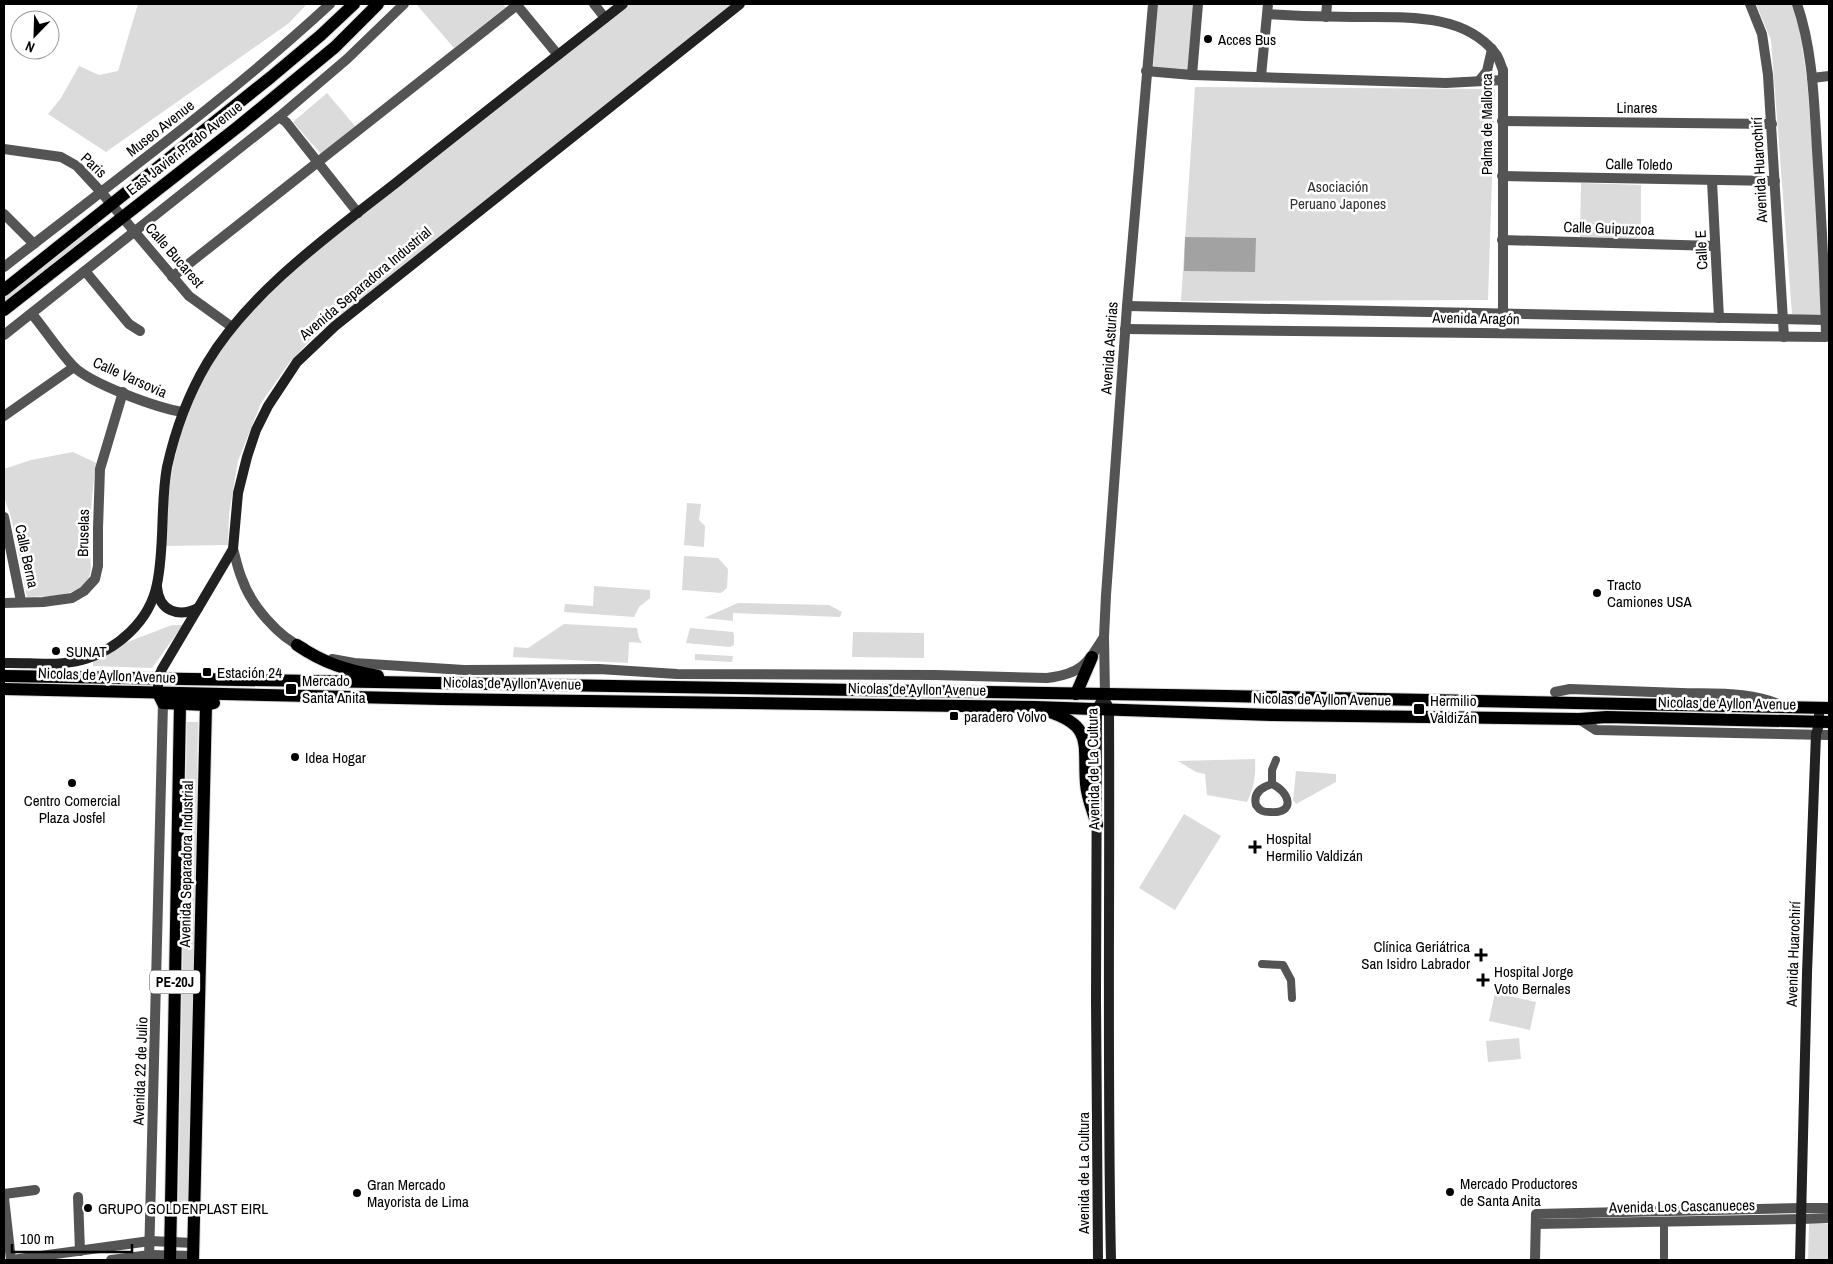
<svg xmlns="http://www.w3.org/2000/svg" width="1833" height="1264" viewBox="0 0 1833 1264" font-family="'Archivo Narrow',sans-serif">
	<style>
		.green { fill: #dbdbdb }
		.water { fill: #a2a2a2 }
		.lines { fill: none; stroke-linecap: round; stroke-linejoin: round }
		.primary-casing { stroke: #dbdbdb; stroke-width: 14 }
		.pedestrian { stroke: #545454; stroke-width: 8 }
		.minor { stroke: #545454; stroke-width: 10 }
		.tertiary { stroke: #545454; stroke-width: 10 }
		.secondary { stroke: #212121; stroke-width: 10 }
		.primary { stroke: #000; stroke-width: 12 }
		.poi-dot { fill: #000; stroke: #fff; stroke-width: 2 }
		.labels { text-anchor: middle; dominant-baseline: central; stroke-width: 5; stroke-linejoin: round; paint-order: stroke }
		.shield { fill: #fff; stroke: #4c4c4c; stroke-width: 1 }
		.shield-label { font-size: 14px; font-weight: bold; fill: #000 }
		.poi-label { font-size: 15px; fill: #000; stroke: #fff; text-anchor: start }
		.street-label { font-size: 15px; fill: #000; stroke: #fff }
		.park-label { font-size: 15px; fill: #323232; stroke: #fff }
	</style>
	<rect width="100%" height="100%" fill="#fff"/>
	<g class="green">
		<polygon points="138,4 307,4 289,23 106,152 48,114 61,98 79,66 99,75 118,71"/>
		<polygon points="419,4 502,4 506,7 454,48 417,5"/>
		<polygon points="630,4 740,4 315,335 289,363 261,403 238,461 229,514 228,545 165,546 167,505 173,465 186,412 213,361 233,331 276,285 369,209"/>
		<polygon points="1158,4 1194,4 1189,71 1153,68"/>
		<polygon points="1756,4 1793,4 1798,19 1807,80 1822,275 1820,318 1792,314 1771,40"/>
		<polygon points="1195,87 1495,89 1488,300 1181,301"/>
		<polygon points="327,93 355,126 321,154 293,122"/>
		<polygon points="1581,183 1641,185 1641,238 1580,238"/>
		<polygon points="97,223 99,227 4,307 4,297"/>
		<path d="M73 452 96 463C92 494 89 524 90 556 91 564 92 575 86 582 72 598 46 596 27 597L11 517 4 497V469L31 460Z"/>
		<polygon points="687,503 701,504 699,520 705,526 704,547 684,545"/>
		<polygon points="684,556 718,558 728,569 727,588 721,593 682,590"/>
		<polygon points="594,586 650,590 650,598 639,607 634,617 564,612 565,604 593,606"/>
		<polygon points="738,603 829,605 842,612 840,617 733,613 733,621 704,618"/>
		<polygon points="564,624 637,628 639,638 642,643 629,642 628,663 513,657 514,647 528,648"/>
		<polygon points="172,625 183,625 152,668 93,666 93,661 125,643"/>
		<polygon points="690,628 733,632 734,635 734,645 730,647 686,643"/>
		<polygon points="853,632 924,633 924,658 852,657"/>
		<polygon points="695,654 733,656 732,662 695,660"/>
		<polygon points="187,722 198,722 190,1210 178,1212"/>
		<path d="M1255 759C1256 775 1254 788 1247 802L1207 795 1205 774 1196 772 1178 761Z"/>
		<polygon points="1296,771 1336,774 1336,782 1296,804 1293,800"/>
		<polygon points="1184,814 1221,836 1175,910 1139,888"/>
		<polygon points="1495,993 1536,1002 1530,1030 1489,1021"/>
		<polygon points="1519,1038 1521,1059 1488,1062 1486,1041"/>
		<polygon points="1809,1223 1829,1224 1829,1260 1808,1260"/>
	</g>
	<polygon class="water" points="1185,237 1256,238 1255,272 1184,271"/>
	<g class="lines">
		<defs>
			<g id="primary">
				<polyline points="4,290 271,77 321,35 354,4"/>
				<polyline points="4,310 239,126 335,47 378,4"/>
				<path d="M297 645C325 664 347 670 378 676"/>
				<polyline points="4,676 1226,696 1829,708"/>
				<polyline points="4,689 441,699 1035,707 1271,715 1579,719 1607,717 1829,722"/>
				<polyline points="158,693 163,703 206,705 214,703"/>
				<polyline points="1076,694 1092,657"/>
				<path d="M1047 711C1094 726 1083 743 1086 784 1087 798 1093 811 1097 825"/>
				<polyline points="170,1260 180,704"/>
				<polyline points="193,1260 206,705"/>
			</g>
		</defs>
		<use href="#primary" class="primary-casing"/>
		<g class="pedestrian">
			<path d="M1272 784C1261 787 1253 793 1256 805 1260 811 1263 812 1270 812 1297 814 1289 791 1272 784V770L1276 760"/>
			<polyline points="1262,964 1283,965 1291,980 1292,998"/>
			<polyline points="1664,1260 1664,1221"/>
		</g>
		<g class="minor">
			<polyline points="516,4 558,55"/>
			<polyline points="594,4 605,18"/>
			<path d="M1268 14C1296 16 1324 17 1352 17 1398 18 1462 11 1495 53 1499 57 1500 64 1503 70V314"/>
			<polyline points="1326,17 1327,4"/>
			<polyline points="1146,71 1192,75 1446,83 1503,80"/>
			<polyline points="1192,75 1198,4"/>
			<polyline points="1261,76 1268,4"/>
			<polyline points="1812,78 1829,76"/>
			<polyline points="1479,81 1487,71 1492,49"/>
			<polyline points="279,117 286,122 358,213"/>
			<polyline points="1502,121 1772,124"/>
			<polyline points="4,149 61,157 77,166 101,192"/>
			<polyline points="1502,176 1775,181"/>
			<polyline points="1712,181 1719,318"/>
			<polyline points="4,214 34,244"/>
			<polyline points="1502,240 1715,246"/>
			<polyline points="85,271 129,324 140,331"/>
			<polyline points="172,277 517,5"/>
			<path d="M32 314C46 331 58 350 73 366 91 384 157 408 183 412"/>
			<polyline points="4,416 74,367"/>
			<polyline points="4,517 21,601"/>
			<polyline points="4,603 43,602 72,598 84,591 95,579 98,566 98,528 100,469 123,392"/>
			<polyline points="1555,692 1570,689 1681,693"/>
			<polyline points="4,1194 35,1190"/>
			<polyline points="78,1197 80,1251"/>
			<polyline points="4,1198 11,1260"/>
			<polyline points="1536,1224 1801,1219"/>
			<polyline points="1535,1260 1536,1214 1802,1208"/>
		</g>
		<g class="tertiary">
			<polyline points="1750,4 1762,34 1768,75 1784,337"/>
			<polyline points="101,192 189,296 232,327"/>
			<path d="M4 267C114 181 227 99 330 4"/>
			<polyline points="1127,306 1826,320"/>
			<path d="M1125 329 1826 337C1825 275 1821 213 1817 150 1814 102 1813 50 1797 4"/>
			<polyline points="4,335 279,117 347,59 404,4"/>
			<path d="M233 549C236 559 238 570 242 579 251 605 279 638 304 648"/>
			<path d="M332 659 354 663 464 670 599 669 677 674 935 675 1047 678C1081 674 1087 664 1104 637"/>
			<path d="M1681 693C1715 694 1752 691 1783 706"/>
			<polyline points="1105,695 1104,637 1106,595 1127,306 1153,4"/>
			<polyline points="1579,719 1596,730 1829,735"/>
			<polyline points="1802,1208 1829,1208"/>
			<polyline points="1801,1219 1829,1218"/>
			<polyline points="12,1260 150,1241 194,1243"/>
			<polyline points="111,1260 150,1255 193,1256"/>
			<polyline points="149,1260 163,703"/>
		</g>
		<g class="secondary">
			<path d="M157 587C159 611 178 618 198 608"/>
			<path d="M4 663C29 662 56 667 82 660 117 650 150 621 157 584 165 546 160 506 167 467 175 431 188 395 207 363 250 291 332 233 397 182 472 122 548 63 623 4"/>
			<polyline points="158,693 158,678 162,669 233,549 238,493 247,457 256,430 268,406 297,362 335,326 740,4"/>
			<path d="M1107 704 1109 709C1110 893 1107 1076 1111 1260"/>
			<polyline points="1098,1260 1096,1000 1097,708 1105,695"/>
			<polyline points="1800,1260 1807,973 1816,734 1820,722 1819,715"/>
		</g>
		<use href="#primary" class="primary"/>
	</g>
	<g class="poi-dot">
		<circle cx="1208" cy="39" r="5"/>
		<circle cx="1597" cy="593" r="5"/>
		<circle cx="56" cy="651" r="5"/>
		<rect x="202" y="667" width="10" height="10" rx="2.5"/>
		<rect x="285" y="683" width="12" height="12" rx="2.5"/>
		<rect x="1413" y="703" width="12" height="12" rx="2.5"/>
		<rect x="949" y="711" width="10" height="10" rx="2.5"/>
		<circle cx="295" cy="757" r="5"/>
		<circle cx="72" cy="783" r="5"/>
		<path d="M1252.5 839.5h5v5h5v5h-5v5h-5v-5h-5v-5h5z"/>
		<path d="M1478.5 947.5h5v5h5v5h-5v5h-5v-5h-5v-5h5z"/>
		<path d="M1480.5 972.5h5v5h5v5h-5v5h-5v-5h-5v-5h5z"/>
		<circle cx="1450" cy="1192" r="5"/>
		<circle cx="357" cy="1193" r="5"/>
		<circle cx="88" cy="1208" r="5"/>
	</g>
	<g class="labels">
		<rect class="shield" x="150" y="970.5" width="50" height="23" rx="4"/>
		<g class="shield-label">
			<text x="175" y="982">PE-20J</text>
		</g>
		<g class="poi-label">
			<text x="1218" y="39">Acces Bus</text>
			<text x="1607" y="584">Tracto<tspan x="1607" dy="17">Camiones USA</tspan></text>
			<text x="66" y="651">SUNAT</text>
			<text x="217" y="672">Estación 24</text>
			<text x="302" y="680">Mercado<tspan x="302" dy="17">Santa Anita</tspan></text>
			<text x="1430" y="700">Hermilio<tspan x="1430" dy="17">Valdizán</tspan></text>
			<text x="964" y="716">paradero Volvo</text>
			<text x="305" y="757">Idea Hogar</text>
			<text x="72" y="800" text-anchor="middle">Centro Comercial<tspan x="72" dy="17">Plaza Josfel</tspan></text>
			<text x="1266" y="838">Hospital<tspan x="1266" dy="17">Hermilio Valdizán</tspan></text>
			<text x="1470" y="946" text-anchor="end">Clínica Geriátrica<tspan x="1470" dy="17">San Isidro Labrador</tspan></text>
			<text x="1494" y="971">Hospital Jorge<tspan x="1494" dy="17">Voto Bernales</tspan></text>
			<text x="1460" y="1183">Mercado Productores<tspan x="1460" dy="17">de Santa Anita</tspan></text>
			<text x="367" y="1184">Gran Mercado<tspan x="367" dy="17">Mayorista de Lima</tspan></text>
			<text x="98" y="1208">GRUPO GOLDENPLAST EIRL</text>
		</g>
		<g class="street-label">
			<text x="1637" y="107">Linares</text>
			<text transform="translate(1486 124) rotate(-90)">Palma de Mallorca</text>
			<text transform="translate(160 128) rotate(-38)">Museo Avenue</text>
			<text transform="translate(184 148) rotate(-38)">East Javier Prado Avenue</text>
			<text transform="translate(1639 164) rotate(1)">Calle Toledo</text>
			<text transform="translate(94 165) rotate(43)">Paris</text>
			<text transform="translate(1759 170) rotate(-93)">Avenida Huarochirí</text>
			<text transform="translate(1609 228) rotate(2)">Calle Guipuzcoa</text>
			<text transform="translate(1701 250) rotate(-93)">Calle E</text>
			<text transform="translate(175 255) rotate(49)">Calle Bucarest</text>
			<text transform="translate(365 283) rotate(-40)">Avenida Separadora Industrial</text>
			<text transform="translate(1476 318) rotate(1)">Avenida Aragón</text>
			<text transform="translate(1109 348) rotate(-86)">Avenida Asturias</text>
			<text transform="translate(130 377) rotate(24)">Calle Varsovia</text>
			<text transform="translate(83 533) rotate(-89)">Bruselas</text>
			<text transform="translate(27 556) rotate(78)">Calle Berna</text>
			<text transform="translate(107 675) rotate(2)">Nicolas de Ayllon Avenue</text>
			<text transform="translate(512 683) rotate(1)">Nicolas de Ayllon Avenue</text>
			<text transform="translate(917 689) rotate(1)">Nicolas de Ayllon Avenue</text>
			<text transform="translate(1322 699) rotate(1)">Nicolas de Ayllon Avenue</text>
			<text transform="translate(1727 703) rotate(1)">Nicolas de Ayllon Avenue</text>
			<text transform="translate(1093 769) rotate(-91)">Avenida de La Cultura</text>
			<text transform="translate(186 864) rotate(-89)">Avenida Separadora Industrial</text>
			<text transform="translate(1793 954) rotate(-88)">Avenida Huarochirí</text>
			<text transform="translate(140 1071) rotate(-88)">Avenida 22 de Julio</text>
			<text transform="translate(1083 1173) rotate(-90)">Avenida de La Cultura</text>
			<text transform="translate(1682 1206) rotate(-1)">Avenida Los Cascanueces</text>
		</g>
		<g class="park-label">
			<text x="1338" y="186">Asociación<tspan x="1338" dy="17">Peruano Japones</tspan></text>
		</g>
	</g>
	<rect width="1833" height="1264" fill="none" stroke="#000000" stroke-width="10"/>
	<g transform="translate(35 35) rotate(203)"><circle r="24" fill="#ffffff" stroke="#999999"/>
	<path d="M0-4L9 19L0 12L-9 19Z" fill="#000000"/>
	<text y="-8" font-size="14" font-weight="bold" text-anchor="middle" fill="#000000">N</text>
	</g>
	<path d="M12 1244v8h120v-8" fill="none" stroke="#000000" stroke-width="2.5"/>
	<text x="20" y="1244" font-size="15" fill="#000000" stroke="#ffffff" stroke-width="4" paint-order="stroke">100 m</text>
</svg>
